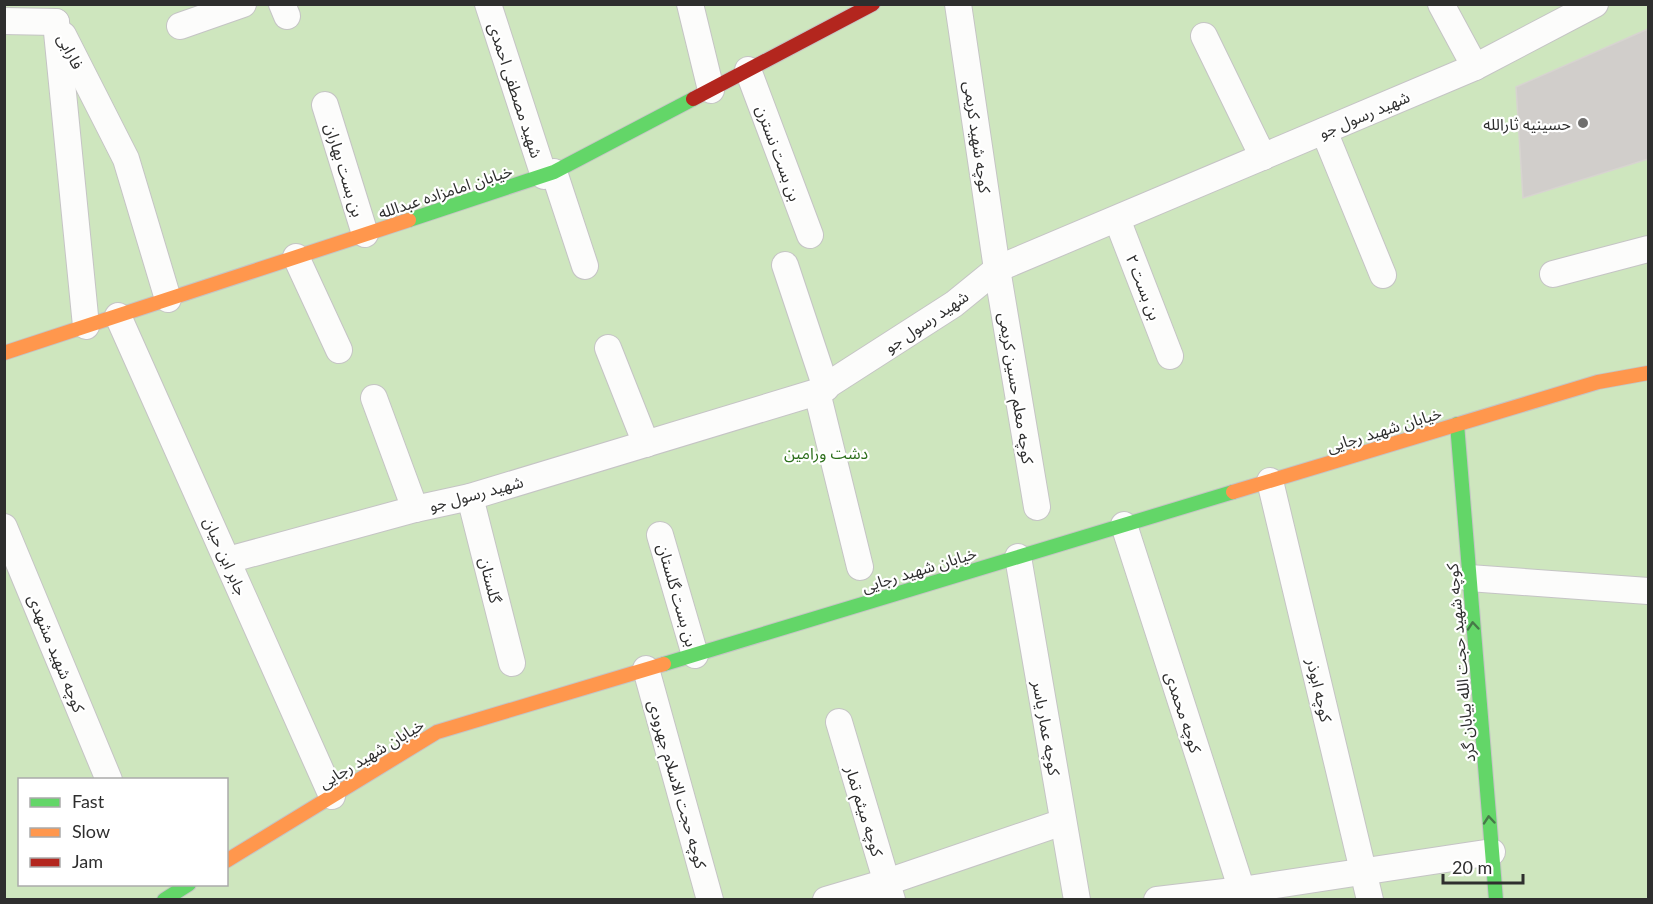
<svg xmlns="http://www.w3.org/2000/svg" width="1653" height="904" viewBox="0 0 1653 904" font-family="Lato,'Noto Sans Arabic',sans-serif">
	<style>
		.green { fill: #cee6be; fill-rule: evenodd }
		.building { fill: #d1cecb; stroke: #d7d4d0; stroke-width: 1.5 }
		.lines { fill: none; stroke-linecap: round; stroke-linejoin: round }
		.street-casing { stroke: #c5c4c5; stroke-width: 28 }
		.fast-casing { stroke: #c5c4c5; stroke-width: 16 }
		.slow-casing { stroke: #c5c4c5; stroke-width: 16 }
		.jam-casing { stroke: #c5c4c5; stroke-width: 16 }
		.street { stroke: #fcfcfb; stroke-width: 26 }
		.fast { stroke: #63d668; stroke-width: 14 }
		.slow { stroke: #ff974d; stroke-width: 14 }
		.jam { stroke: #b3261e; stroke-width: 14 }
		.oneway { stroke: #467a48 }
		.poi-dot { fill: #706f6e; stroke: #fff; stroke-width: 2 }
		.labels { text-anchor: middle; dominant-baseline: central; stroke-width: 4.5; stroke-linejoin: round; paint-order: stroke }
		.street-label { font-size: 16px; fill: #2e2e2e; stroke: #fff }
		.poi-label { font-size: 16px; fill: #2e2e2e; stroke: #fff; text-anchor: end }
		.park-label { font-size: 16px; fill: #2c6e1b; stroke: #fff }
	</style>
	<rect width="100%" height="100%" fill="#ece8e4"/>
	<path class="green" d="M5 5H1648V899L5 900ZM20 780H226V884H20Z"/>
	<polygon class="building" points="1648,29 1648,159 1523,198 1516,87"/>
	<g class="lines">
		<defs>
			<g id="street">
				<polyline points="282,4 287,16"/>
				<polyline points="488,4 544,176"/>
				<polyline points="690,4 711,90"/>
				<polyline points="958,4 997,269 1037,507"/>
				<polyline points="1441,4 1475,67"/>
				<polyline points="4,21 56,22"/>
				<polyline points="56,22 86,326"/>
				<polyline points="180,26 243,4"/>
				<polyline points="63,35 126,159 168,299"/>
				<polyline points="1204,36 1263,157"/>
				<polyline points="748,70 810,235"/>
				<polyline points="325,105 365,234"/>
				<polyline points="1324,131 1383,275"/>
				<polyline points="554,172 585,266"/>
				<polyline points="1117,219 1170,356"/>
				<polyline points="296,257 339,350"/>
				<polyline points="785,265 826,388"/>
				<polyline points="1553,274 1648,249"/>
				<polyline points="118,316 332,796"/>
				<polyline points="608,348 646,444"/>
				<polyline points="817,392 860,567"/>
				<polyline points="374,398 415,509"/>
				<polyline points="1270,481 1370,900"/>
				<polyline points="470,497 512,663"/>
				<polyline points="1124,525 1245,900"/>
				<polyline points="4,527 109,780"/>
				<polyline points="660,535 695,655"/>
				<polyline points="1018,557 1077,900"/>
				<polyline points="228,560 415,509 470,497 817,392 954,304 997,269 1475,67 1595,4"/>
				<polyline points="1469,578 1648,591"/>
				<polyline points="646,669 710,900"/>
				<polyline points="839,722 892,900"/>
				<polyline points="826,900 887,882 1063,822"/>
				<polyline points="1157,900 1242,890 1492,852"/>
			</g>
			<g id="fast">
				<polyline points="409,220 554,172 693,99"/>
				<polyline points="1457,424 1496,900"/>
				<polyline points="664,664 1233,492"/>
				<polyline points="164,900 189,884"/>
			</g>
			<g id="slow">
				<polyline points="4,353 409,220"/>
				<polyline points="1233,492 1598,382 1648,373"/>
				<polyline points="226,861 437,732 664,664"/>
			</g>
			<polyline id="jam" points="693,99 873,4"/>
		</defs>
		<use href="#street" class="street-casing"/>
		<use href="#fast" class="fast-casing"/>
		<use href="#slow" class="slow-casing"/>
		<use href="#jam" class="jam-casing"/>
		<use href="#street" class="street"/>
		<use href="#fast" class="fast"/>
		<use href="#slow" class="slow"/>
		<use href="#jam" class="jam"/>
	</g>
	<defs><path id="oneway-chevron" d="M-2-3.5L2.5 0L-2 3.5" fill="none" stroke-width="1.6" stroke-linecap="round" stroke-linejoin="round" transform="scale(1.5)"/></defs>
	<g class="oneway">
		<use href="#oneway-chevron" transform="translate(1473 626) rotate(-95)"/>
		<use href="#oneway-chevron" transform="translate(1489 820) rotate(-95)"/>
	</g>
	<circle class="poi-dot" cx="1583" cy="123" r="6"/>
	<g class="labels">
		<g class="street-label">
			<text transform="translate(71 51) rotate(63)">فارابی</text>
			<text transform="translate(516 90) rotate(72)">شهید مصطفی احمدی</text>
			<text transform="translate(1364 114) rotate(-23)">شهید رسول جو</text>
			<text transform="translate(978 137) rotate(82)">کوچه شهید کریمی</text>
			<text transform="translate(779 153) rotate(70)">بن بست نسترن</text>
			<text transform="translate(345 170) rotate(73)">بن بست بهاران</text>
			<text transform="translate(445 191) rotate(-18)">خیابان امامزاده عبدالله</text>
			<text transform="translate(1144 287) rotate(69)">بن بست ۲</text>
			<text transform="translate(926 321) rotate(-34)">شهید رسول جو</text>
			<text transform="translate(1017 388) rotate(81)">کوچه معلم حسین کریمی</text>
			<text transform="translate(1384 429) rotate(-17)">خیابان شهید رجایی</text>
			<text transform="translate(476 493) rotate(-15)">شهید رسول جو</text>
			<text transform="translate(226 556) rotate(66)">جابر ابن حیان</text>
			<text transform="translate(919 569) rotate(-17)">خیابان شهید رجایی</text>
			<text transform="translate(491 580) rotate(76)">گلستان</text>
			<text transform="translate(678 595) rotate(74)">بن بست گلستان</text>
			<text transform="translate(57 653) rotate(68)">کوچه شهید مشهدی</text>
			<text transform="translate(1460 663) rotate(-95)">کوچه شهید حجت الله بیابان گرد</text>
			<text transform="translate(1320 690) rotate(77)">کوچه ابوذر</text>
			<text transform="translate(1184 712) rotate(72)">کوچه محمدی</text>
			<text transform="translate(1047 728) rotate(80)">کوچه عمار یاسر</text>
			<text transform="translate(371 753) rotate(-31)">خیابان شهید رجایی</text>
			<text transform="translate(678 784) rotate(74)">کوچه حجت الاسلام جهرودی</text>
			<text transform="translate(865 811) rotate(73)">کوچه میثم تمار</text>
		</g>
		<g class="poi-label">
			<text x="1571" y="123">حسینیه ثارالله</text>
		</g>
		<g class="park-label">
			<text x="826" y="452">دشت ورامین</text>
		</g>
	</g>
	<rect width="1653" height="904" fill="none" stroke="#2e2e2e" stroke-width="12"/>
	<rect x="18" y="778" width="210" height="108" fill="#ffffff" stroke="#ababab" stroke-width="1.5"/>
	<rect x="30" y="798" width="30" height="9" fill="#63d668" stroke="#ababab" stroke-width="1.5"/>
	<text x="72" y="808" font-size="18" fill="#2e2e2e">Fast</text>
	<rect x="30" y="828" width="30" height="9" fill="#ff974d" stroke="#ababab" stroke-width="1.5"/>
	<text x="72" y="838" font-size="18" fill="#2e2e2e">Slow</text>
	<rect x="30" y="858" width="30" height="9" fill="#b3261e" stroke="#ababab" stroke-width="1.5"/>
	<text x="72" y="868" font-size="18" fill="#2e2e2e">Jam</text>
	<path d="M1443 874v9h80v-9" fill="none" stroke="#2e2e2e" stroke-width="3"/>
	<text x="1452" y="874" font-size="18" fill="#2e2e2e" stroke="#ffffff" stroke-width="4.5" paint-order="stroke">20 m</text>
</svg>
